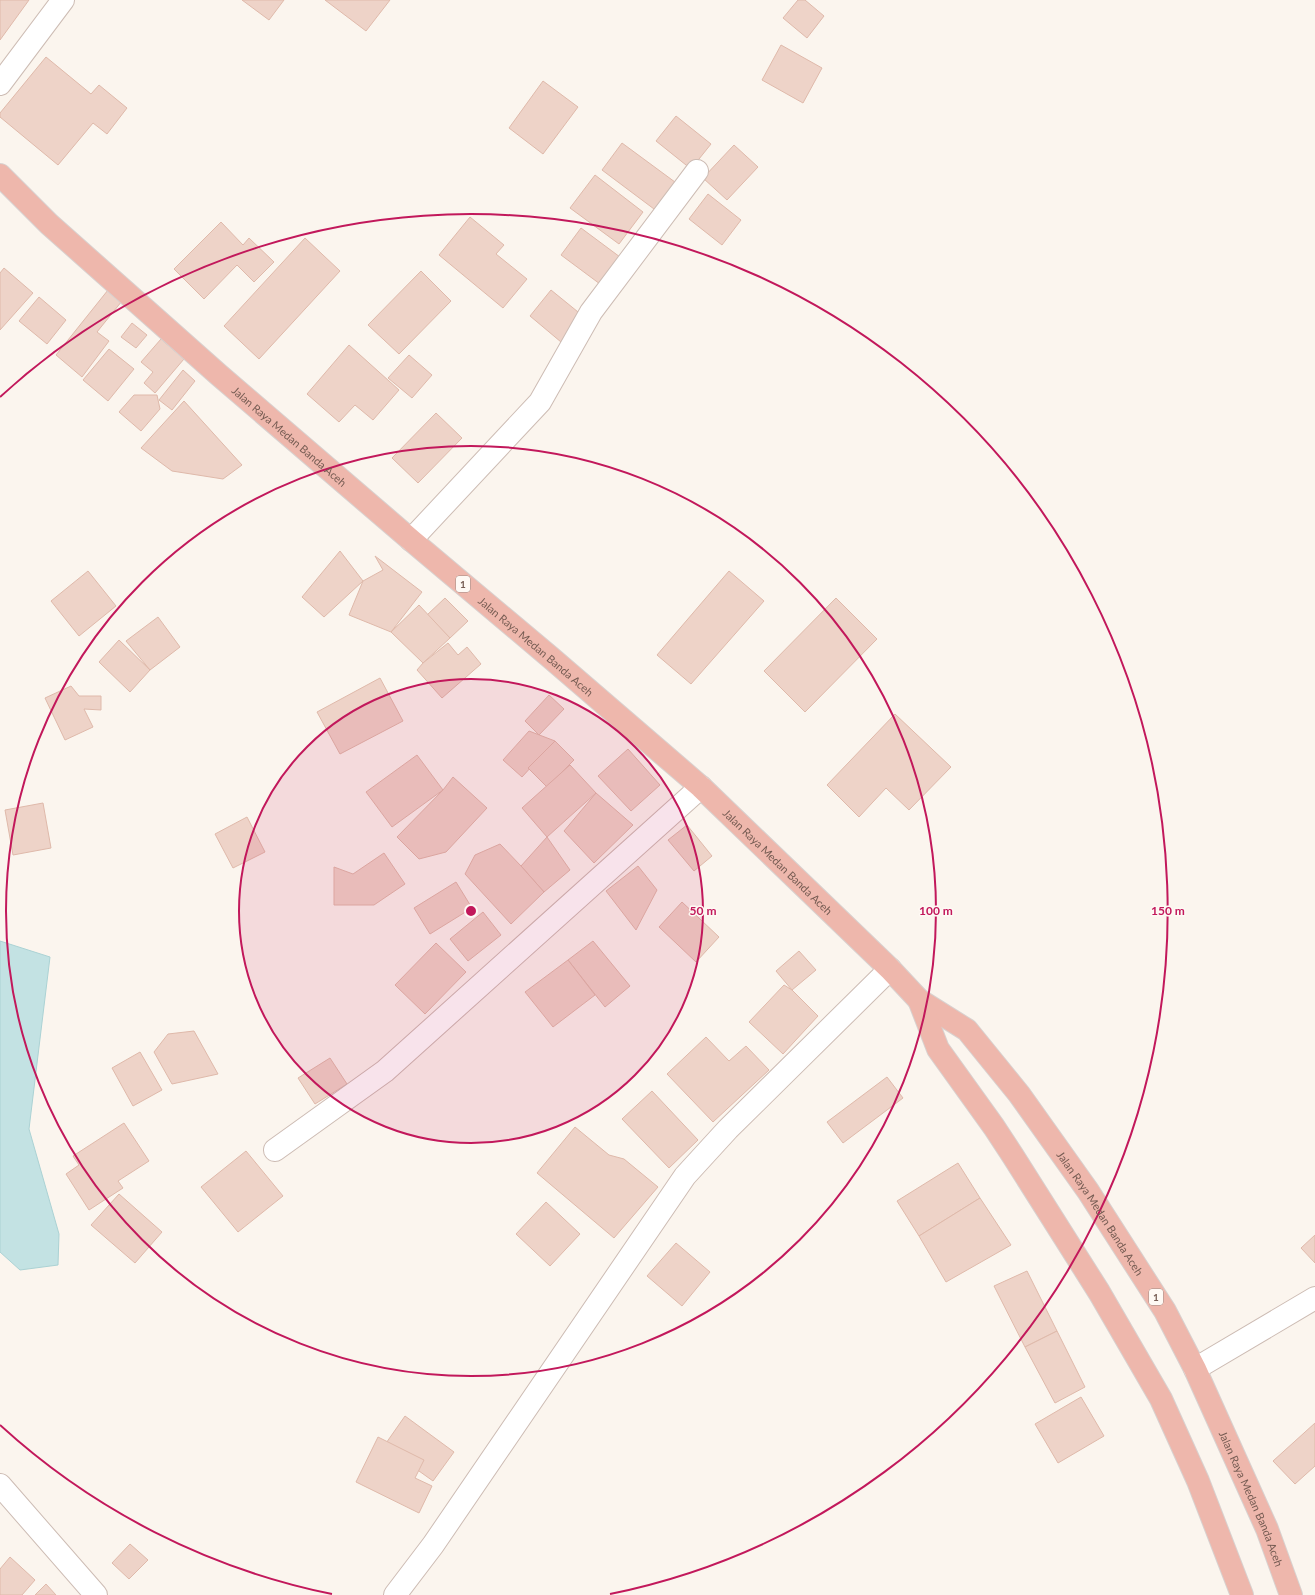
<svg xmlns="http://www.w3.org/2000/svg" width="1315" height="1595" viewBox="0 0 1315 1595" font-family="Lato,sans-serif">
	<style>
		.water { fill: #c3e2e3; stroke: #abd2d4 }
		.building { fill: #eed3c8; stroke: #dfb9aa }
		.lines { fill: none; stroke-linecap: round; stroke-linejoin: round }
		.minor-casing { stroke: #cdbcb4; stroke-width: 24 }
		.highway-casing { stroke: #d8d1cf; stroke-width: 24 }
		.minor { stroke: #fff; stroke-width: 22 }
		.highway { stroke: #eeb7ac; stroke-width: 22 }
		.ring { fill: none; stroke: #c2185b; stroke-width: 2 }
		.labels { text-anchor: middle; dominant-baseline: central; stroke-width: 3; stroke-linejoin: round; paint-order: stroke }
		.shield { fill: #fef9f4; stroke: #9e8a83; stroke-width: 1 }
		.shield-label { font-size: 10px; font-weight: bold; fill: #755b52 }
		.street-label { font-size: 11px; fill: #755b52; stroke: #fef9f4 }
		.centre { fill: #c2185b; stroke: #fef9f4; stroke-width: 2 }
		.ring-label { font-size: 12px; text-anchor: middle; font-weight: bold; fill: #c2185b; stroke: #fef9f4; stroke-width: 3; stroke-linejoin: round; paint-order: stroke }
	</style>
	<rect width="100%" height="100%" fill="#fbf5ee"/>
	<polygon class="water" points="0,941 50,957 29,1129 59,1234 58,1265 20,1270 0,1252"/>
	<g class="building">
		<polygon points="0,0 29,0 0,40"/>
		<polygon points="242,0 284,0 269,20"/>
		<polygon points="325,0 390,0 366,31"/>
		<polygon points="798,0 805,0 824,16 807,38 783,18"/>
		<polygon points="781,45 822,68 803,103 762,80"/>
		<polygon points="46,57 91,94 99,85 127,108 107,134 93,123 58,165 0,117 0,113"/>
		<polygon points="543,81 578,107 543,154 509,128"/>
		<polygon points="676,116 711,144 691,169 656,141"/>
		<polygon points="622,143 679,185 658,212 602,170"/>
		<polygon points="734,145 758,167 727,200 703,178"/>
		<polygon points="595,175 643,212 619,244 570,208"/>
		<polygon points="708,194 741,220 722,245 689,219"/>
		<polygon points="470,217 504,245 496,254 527,279 503,308 439,255"/>
		<polygon points="221,222 243,245 249,238 274,262 254,282 237,265 204,299 174,269"/>
		<polygon points="581,228 620,257 600,284 561,255"/>
		<polygon points="305,238 340,271 259,359 224,326"/>
		<polygon points="4,268 33,293 0,330 0,273"/>
		<polygon points="421,271 451,301 399,354 368,325"/>
		<polygon points="108,290 122,301 97,332 109,341 82,377 56,355"/>
		<polygon points="551,290 583,316 561,342 530,316"/>
		<polygon points="39,297 66,320 47,344 19,321"/>
		<polygon points="132,323 147,335 136,348 121,337"/>
		<polygon points="161,339 184,359 155,393 144,383 153,372 141,362"/>
		<polygon points="349,345 399,390 373,420 355,405 339,422 307,394"/>
		<polygon points="109,349 134,369 108,401 83,380"/>
		<polygon points="409,355 432,375 412,398 388,378"/>
		<polygon points="183,370 195,381 172,410 159,400"/>
		<polygon points="134,395 157,395 160,409 141,431 119,412"/>
		<polygon points="184,401 242,465 223,479 172,471 141,448"/>
		<polygon points="436,413 462,438 418,483 392,458"/>
		<polygon points="340,551 363,581 324,617 302,597"/>
		<polygon points="375,556 422,592 391,632 349,615 363,581 383,570"/>
		<polygon points="88,571 116,606 79,636 51,601"/>
		<polygon points="729,571 764,601 691,684 657,655"/>
		<polygon points="445,598 468,621 450,638 427,615"/>
		<polygon points="836,598 877,639 805,712 764,671"/>
		<polygon points="419,605 450,638 423,663 391,632"/>
		<polygon points="158,617 180,647 150,670 126,641"/>
		<polygon points="119,640 150,670 130,692 99,662"/>
		<polygon points="448,643 458,655 467,647 481,664 442,698 417,670 423,663"/>
		<polygon points="380,678 403,721 340,754 317,712"/>
		<polygon points="71,686 79,696 101,696 101,710 84,709 93,727 65,740 45,698"/>
		<polygon points="549,695 564,709 539,735 525,721"/>
		<polygon points="895,714 951,767 909,810 886,788 859,817 827,785"/>
		<polygon points="529,731 555,741 522,777 503,760"/>
		<polygon points="555,741 574,760 547,787 528,768"/>
		<polygon points="628,749 660,785 631,811 598,776"/>
		<polygon points="417,755 443,790 392,827 366,792"/>
		<polygon points="570,765 596,793 547,837 522,808"/>
		<polygon points="453,777 487,808 446,852 419,859 397,837 443,790"/>
		<polygon points="596,793 633,825 594,863 564,831"/>
		<polygon points="43,803 51,848 13,855 5,810"/>
		<polygon points="247,817 265,852 233,868 215,834"/>
		<polygon points="687,825 712,856 694,871 668,840"/>
		<polygon points="547,837 570,870 544,892 521,866"/>
		<polygon points="500,844 521,866 544,892 511,924 465,874 475,855"/>
		<polygon points="384,853 405,884 374,905 334,905 334,867 353,874"/>
		<polygon points="638,866 657,890 636,930 606,891"/>
		<polygon points="456,882 472,908 430,934 414,908"/>
		<polygon points="682,902 719,937 696,962 659,927"/>
		<polygon points="483,912 501,935 468,961 450,939"/>
		<polygon points="593,941 630,986 605,1007 568,960"/>
		<polygon points="436,943 466,972 425,1014 395,985"/>
		<polygon points="799,951 816,970 792,990 776,971"/>
		<polygon points="568,960 595,995 553,1027 525,992"/>
		<polygon points="784,985 792,990 818,1016 783,1054 749,1022"/>
		<polygon points="194,1031 218,1074 172,1084 154,1052 168,1034"/>
		<polygon points="706,1037 729,1061 746,1046 769,1070 713,1122 667,1074"/>
		<polygon points="140,1052 162,1090 133,1106 112,1068"/>
		<polygon points="330,1058 347,1084 315,1104 298,1078"/>
		<polygon points="887,1077 903,1098 843,1143 827,1122"/>
		<polygon points="652,1091 698,1140 669,1168 622,1119"/>
		<polygon points="124,1123 149,1161 118,1181 123,1188 89,1210 66,1174 79,1165 73,1156"/>
		<polygon points="575,1127 609,1155 624,1159 658,1187 614,1238 537,1173"/>
		<polygon points="246,1151 283,1196 238,1232 201,1187"/>
		<polygon points="958,1163 980,1198 919,1236 897,1201"/>
		<polygon points="119,1194 162,1232 135,1263 91,1225"/>
		<polygon points="980,1198 1011,1245 946,1282 919,1236"/>
		<polygon points="546,1202 580,1234 550,1266 516,1234"/>
		<polygon points="1315,1235 1315,1263 1301,1248"/>
		<polygon points="676,1243 710,1272 682,1306 647,1276"/>
		<polygon points="1027,1271 1057,1331 1025,1347 994,1286"/>
		<polygon points="1057,1331 1085,1387 1055,1403 1025,1347"/>
		<polygon points="1081,1397 1104,1436 1058,1463 1035,1424"/>
		<polygon points="405,1416 454,1452 433,1481 384,1446"/>
		<polygon points="1315,1423 1315,1466 1295,1484 1273,1461"/>
		<polygon points="378,1437 424,1460 415,1478 432,1486 419,1513 356,1482"/>
		<polygon points="130,1544 148,1560 129,1579 112,1563"/>
		<polygon points="10,1557 35,1580 22,1595 0,1595 0,1569"/>
		<polygon points="46,1584 56,1595 35,1595"/>
	</g>
	<g class="lines">
		<defs>
			<g id="minor">
				<polyline points="0,84 63,0"/>
				<polyline points="411,540 540,402 591,312 697,171"/>
				<polyline points="275,1150 385,1071 701,787"/>
				<polyline points="1195,1369 1315,1298"/>
				<polyline points="0,1485 96,1595"/>
				<polyline points="395,1595 433,1545 685,1176 728,1129 890,969"/>
			</g>
			<g id="highway">
				<path id="s1" d="M0 175 49 224 219 375 411 540 550 657 701 787 890 969 919 1000 967 1030 1019 1094 1088 1191 1165 1311 1195 1369 1267 1529 1291 1595"/>
				<polyline points="919,1000 938,1049 994,1127 1013,1156 1099,1292 1161,1399 1198,1481 1242,1595"/>
			</g>
		</defs>
		<use href="#minor" class="minor-casing"/>
		<use href="#highway" class="highway-casing"/>
		<use href="#minor" class="minor"/>
		<use href="#highway" class="highway"/>
	</g>
	<circle cx="471" cy="911" r="232" fill="#c2185b" fill-opacity=".12"/>
	<g class="ring">
		<circle cx="471" cy="911" r="232"/>
		<circle cx="471" cy="911" r="465"/>
		<path d="M332 1594A697 697 0 0 1 0 1425M0 397A697 697 0 1 1 610 1594"/>
	</g>
	<g class="labels">
		<g class="shield">
			<rect x="456" y="576" width="14" height="16" rx="3"/>
			<rect x="1149" y="1289" width="14" height="16" rx="3"/>
		</g>
		<g class="shield-label">
			<text x="463" y="584">1</text>
			<text x="1156" y="1297">1</text>
		</g>
		<g class="street-label">
			<text stroke="none"><textPath href="#s1" startOffset="390">Jalan Raya Medan Banda Aceh</textPath></text>
			<text stroke="none"><textPath href="#s1" startOffset="714">Jalan Raya Medan Banda Aceh</textPath></text>
			<text stroke="none"><textPath href="#s1" startOffset="1038">Jalan Raya Medan Banda Aceh</textPath></text>
			<text stroke="none"><textPath href="#s1" startOffset="1519">Jalan Raya Medan Banda Aceh</textPath></text>
			<text stroke="none"><textPath href="#s1" startOffset="1843">Jalan Raya Medan Banda Aceh</textPath></text>
		</g>
	</g>
	<circle cx="471" cy="911" r="6" class="centre"/>
	<g class="ring-label">
		<text x="703" y="915">50 m</text>
		<text x="936" y="915">100 m</text>
		<text x="1168" y="915">150 m</text>
	</g>
</svg>
